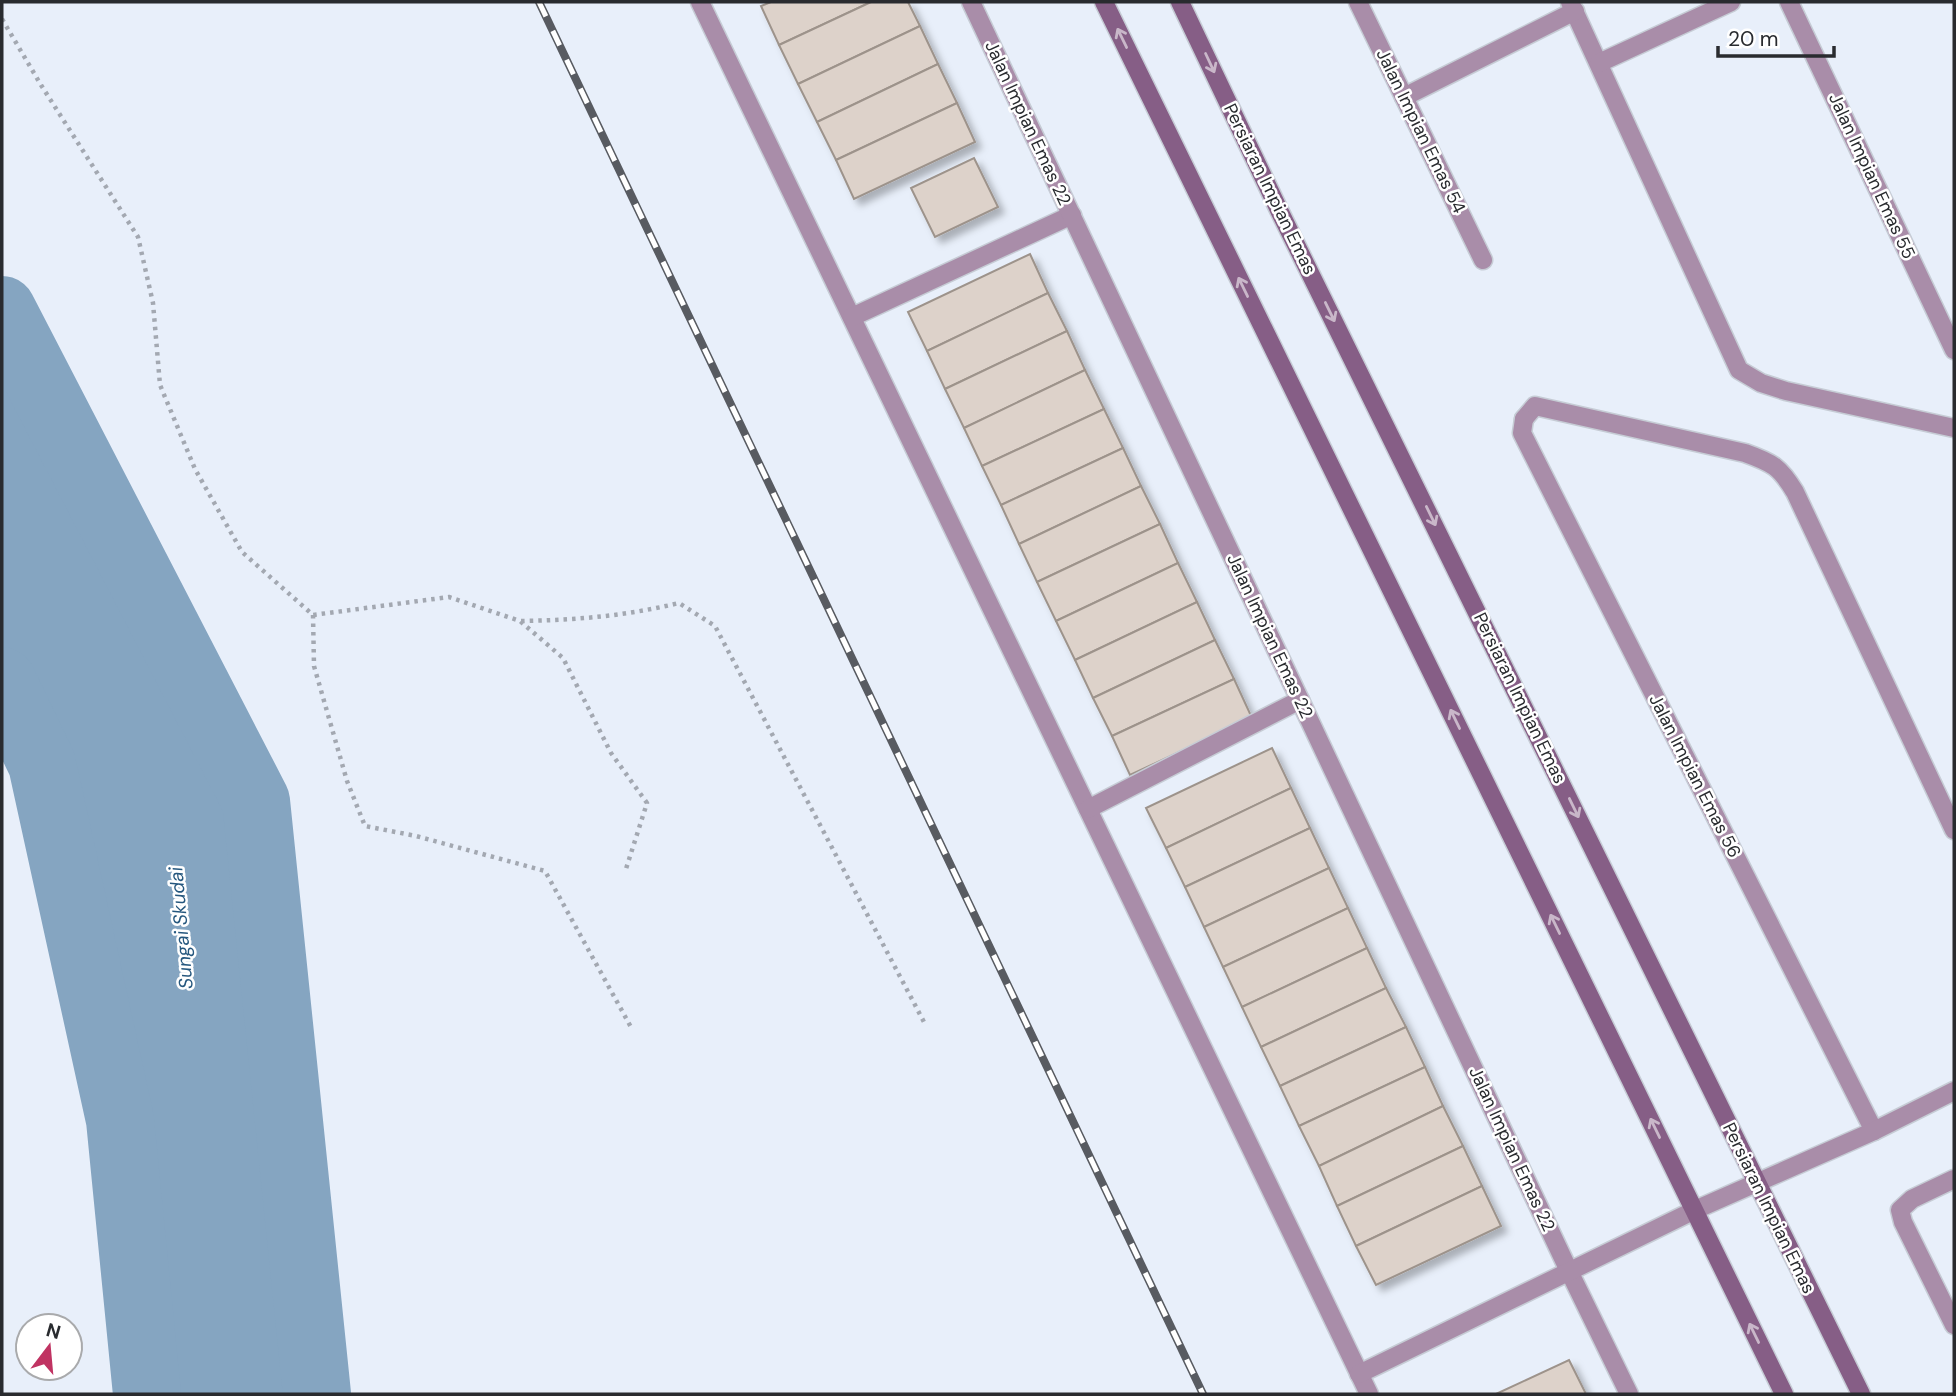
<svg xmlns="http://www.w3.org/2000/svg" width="1956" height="1396" viewBox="0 0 1956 1396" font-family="'DM Sans',sans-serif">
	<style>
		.water { fill: #85a5c1; stroke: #698095; stroke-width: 2 }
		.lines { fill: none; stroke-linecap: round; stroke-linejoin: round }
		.river { stroke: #85a5c1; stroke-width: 68 }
		.building { fill: #ddd2ca; stroke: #9d938b; stroke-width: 2; filter: url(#shadow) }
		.lane-casing { stroke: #c6ccd5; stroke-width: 21 }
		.street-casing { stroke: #c6ccd5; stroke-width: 21 }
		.secondary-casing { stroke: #c6ccd5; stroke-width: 21 }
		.path { stroke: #a3a8b1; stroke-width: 4.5; stroke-dasharray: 3.5 5; stroke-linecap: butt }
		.lane { stroke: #a98da9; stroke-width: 18 }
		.street { stroke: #a98da9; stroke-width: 18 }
		.secondary { stroke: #865e86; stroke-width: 18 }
		.rail-casing { stroke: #585b61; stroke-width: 8 }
		.rail { stroke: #fff; stroke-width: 5; stroke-dasharray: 16; stroke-linecap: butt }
		.oneway { stroke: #c9b7c9 }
		.labels { text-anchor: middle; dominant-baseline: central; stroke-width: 5; stroke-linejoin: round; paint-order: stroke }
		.street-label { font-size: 18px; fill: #292b2f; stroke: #fff }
		.water-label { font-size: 19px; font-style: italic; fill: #25577e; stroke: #fff }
	</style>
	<defs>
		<filter id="shadow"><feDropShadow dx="6" dy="6" stdDeviation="3.5" flood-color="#0004"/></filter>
	</defs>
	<rect width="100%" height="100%" fill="#e8effa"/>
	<polygon class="water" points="2,310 256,801 317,1394 147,1394 120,1120 42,764 2,681"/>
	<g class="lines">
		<g class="river">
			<polyline points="2,310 256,801 317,1394"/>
			<polyline points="2,681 42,764 120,1120 147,1394"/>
		</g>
	</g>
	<g class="building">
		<polygon points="771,2 871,2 779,45 761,6"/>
		<polygon points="871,2 908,2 920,26 798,84 779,45"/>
		<polygon points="920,26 938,64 817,122 798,84"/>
		<polygon points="938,64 957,103 836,160 817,122"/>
		<polygon points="957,103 975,142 854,199 836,160"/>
		<polygon points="974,158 998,207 935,237 911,188"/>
		<polygon points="1030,254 1048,293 927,351 908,312"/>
		<polygon points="1048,293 1067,331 945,389 927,351"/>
		<polygon points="1067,331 1085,370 964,428 945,389"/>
		<polygon points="1085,370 1104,409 982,466 964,428"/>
		<polygon points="1104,409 1123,448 1001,505 982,466"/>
		<polygon points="1123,448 1141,486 1019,544 1001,505"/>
		<polygon points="1141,486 1160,524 1037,582 1019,544"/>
		<polygon points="1160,524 1178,563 1056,621 1037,582"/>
		<polygon points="1178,563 1197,602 1075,660 1056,621"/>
		<polygon points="1197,602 1215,640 1093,698 1075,660"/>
		<polygon points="1215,640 1234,679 1112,736 1093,698"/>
		<polygon points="1234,679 1252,718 1130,775 1112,736"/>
		<polygon points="1272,748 1291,788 1166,848 1146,808"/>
		<polygon points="1291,788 1310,828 1185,887 1166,848"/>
		<polygon points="1310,828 1329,868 1204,927 1185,887"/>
		<polygon points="1329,868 1348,908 1223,967 1204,927"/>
		<polygon points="1348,908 1367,948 1242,1007 1223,967"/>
		<polygon points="1367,948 1386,988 1261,1047 1242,1007"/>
		<polygon points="1386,988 1406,1027 1280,1086 1261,1047"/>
		<polygon points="1406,1027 1425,1067 1299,1126 1280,1086"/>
		<polygon points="1425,1067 1443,1106 1319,1166 1299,1126"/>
		<polygon points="1443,1106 1463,1146 1337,1206 1319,1166"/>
		<polygon points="1463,1146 1482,1186 1356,1246 1337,1206"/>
		<polygon points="1482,1186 1501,1226 1376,1285 1356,1246"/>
		<polygon points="1569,1360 1586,1394 1496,1394"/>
	</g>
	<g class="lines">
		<defs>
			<g id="lane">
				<polyline points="700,2 1369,1394"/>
				<polyline points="1570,2 1739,370 1761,383 1786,391 1954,428"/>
				<polyline points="1599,63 1731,2"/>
				<polyline points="852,317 1072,215"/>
				<path d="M1524 419 1535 406 1745 453C1773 463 1780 467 1795 492L1954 830"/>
				<polyline points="1088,809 1300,700"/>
			</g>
			<g id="street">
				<polyline points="971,2 1569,1271 1629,1394"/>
				<polyline points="1358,2 1483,260"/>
				<polyline points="1789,2 1954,350"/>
				<polyline points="1404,97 1575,11"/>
				<polyline points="1524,419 1522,433 1874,1131"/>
				<polyline points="1954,1179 1912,1199 1900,1210 1903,1222 1954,1325"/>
				<polyline points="1359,1374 1695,1210 1874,1131 1954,1091"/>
			</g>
			<g id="secondary">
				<polyline points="1104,2 1784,1394"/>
				<polyline points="1180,2 1278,208 1861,1394"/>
			</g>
		</defs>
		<use href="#lane" class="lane-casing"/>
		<use href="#street" class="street-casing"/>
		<use href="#secondary" class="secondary-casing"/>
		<g class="path">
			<polyline points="2,19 41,85 138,237 153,303 160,385 195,469 242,552 313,615 449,597 520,621 563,658 611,753 647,803 625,872"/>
			<polyline points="313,615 314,666 347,781 365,826 416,836 545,871 632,1029"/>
			<path d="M521 621C577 620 625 616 679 603L715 626 924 1022"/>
		</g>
		<use href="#lane" class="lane"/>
		<use href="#street" class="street"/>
		<use href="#secondary" class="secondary"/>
		<defs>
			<polyline id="rail" points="539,2 1203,1394"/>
		</defs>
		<use href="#rail" class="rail-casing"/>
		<use href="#rail" class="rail"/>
	</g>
	<defs><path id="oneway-shaft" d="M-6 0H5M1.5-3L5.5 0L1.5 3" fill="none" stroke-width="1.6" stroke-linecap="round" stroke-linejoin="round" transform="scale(1.75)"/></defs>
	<g class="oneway">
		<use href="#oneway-shaft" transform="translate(1122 38) rotate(-116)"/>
		<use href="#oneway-shaft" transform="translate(1210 63) rotate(65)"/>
		<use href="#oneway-shaft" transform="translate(1243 287) rotate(-116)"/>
		<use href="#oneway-shaft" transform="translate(1330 312) rotate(64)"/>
		<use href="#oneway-shaft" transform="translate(1431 516) rotate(64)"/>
		<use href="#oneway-shaft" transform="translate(1455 719) rotate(-116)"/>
		<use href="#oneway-shaft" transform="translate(1574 808) rotate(64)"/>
		<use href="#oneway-shaft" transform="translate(1555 924) rotate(-116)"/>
		<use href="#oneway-shaft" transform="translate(1655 1128) rotate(-116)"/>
		<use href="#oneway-shaft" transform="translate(1754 1333) rotate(-116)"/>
	</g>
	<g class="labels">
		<g class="street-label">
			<text transform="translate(1028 123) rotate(65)">Jalan Impian Emas 22</text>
			<text transform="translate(1421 131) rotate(64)">Jalan Impian Emas 54</text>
			<text transform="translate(1872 176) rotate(65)">Jalan Impian Emas 55</text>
			<text transform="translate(1270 189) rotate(64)">Persiaran Impian Emas</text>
			<text transform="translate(1270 636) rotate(65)">Jalan Impian Emas 22</text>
			<text transform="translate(1520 698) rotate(64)">Persiaran Impian Emas</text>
			<text transform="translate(1695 776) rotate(63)">Jalan Impian Emas 56</text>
			<text transform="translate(1512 1149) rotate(65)">Jalan Impian Emas 22</text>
			<text transform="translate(1769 1208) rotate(64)">Persiaran Impian Emas</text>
		</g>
		<g class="water-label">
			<text transform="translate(181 928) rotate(-95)">Sungai Skudai</text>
		</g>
	</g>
	<rect width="1956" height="1396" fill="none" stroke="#292b2f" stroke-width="7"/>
	<g transform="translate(49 1347) rotate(16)"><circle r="33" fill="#ffffff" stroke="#a9aaac" stroke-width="2"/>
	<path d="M0-5L12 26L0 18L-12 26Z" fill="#c03362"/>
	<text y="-10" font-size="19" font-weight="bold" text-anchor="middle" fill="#292b2f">N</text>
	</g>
	<path d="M1718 46v10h116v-10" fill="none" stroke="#292b2f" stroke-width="3.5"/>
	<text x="1728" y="46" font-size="21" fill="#292b2f" stroke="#ffffff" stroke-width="5" paint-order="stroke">20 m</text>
</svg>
